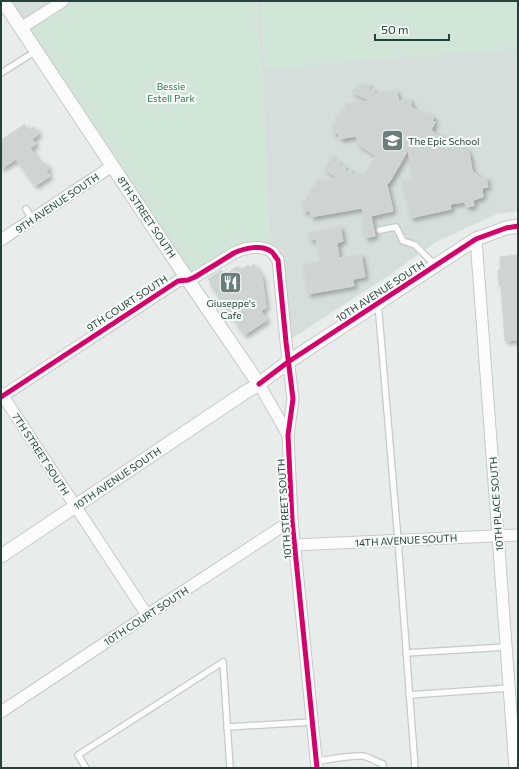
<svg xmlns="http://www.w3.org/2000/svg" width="519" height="769" viewBox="0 0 519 769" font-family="Commissioner,sans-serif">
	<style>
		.built { fill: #d6dedb }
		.green { fill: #d1e6d8 }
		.building { fill: #cfd4d2; stroke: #d1d6d4; filter: url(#shadow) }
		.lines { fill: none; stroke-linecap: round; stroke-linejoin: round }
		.service-casing { stroke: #c5cac8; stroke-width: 8 }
		.minor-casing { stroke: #c5cac8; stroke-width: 13 }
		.tertiary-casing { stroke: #c5cac8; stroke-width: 15 }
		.service { stroke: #fcfcfc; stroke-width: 5.5 }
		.minor { stroke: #fcfcfc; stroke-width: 11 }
		.tertiary { stroke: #fcfcfc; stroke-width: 13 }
		.cycleway-casing { stroke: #f7fbf9; stroke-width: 8 }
		.cycleway { stroke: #d6006c; stroke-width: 5 }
		.labels { text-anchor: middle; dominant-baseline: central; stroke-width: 4; stroke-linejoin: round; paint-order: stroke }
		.park-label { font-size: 10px; fill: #2d7a4b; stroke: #f7fbf9 }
		.poi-label { font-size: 10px; fill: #24423a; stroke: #f7fbf9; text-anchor: start }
		.street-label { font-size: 10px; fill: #24423a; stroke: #f7fbf9 }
	</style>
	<defs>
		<filter id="shadow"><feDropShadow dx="3" dy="3" stdDeviation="2" flood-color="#0004"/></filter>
	</defs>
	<rect width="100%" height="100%" fill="#e8edeb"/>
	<g class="built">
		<polygon points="3,1 63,1 21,28"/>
		<polygon points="256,1 518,1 518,211 497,214 436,242 391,274 286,342 271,252 262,71"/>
	</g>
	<g class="green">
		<polygon points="63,1 256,1 262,71 271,252 255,248 188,280 21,28"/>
		<polygon points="260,1 518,1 518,48 264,69"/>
	</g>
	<g class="building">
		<polygon points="368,84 369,90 374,89 375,94 396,90 399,101 410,99 412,108 424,115 425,112 434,117 432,121 435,122 431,130 439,136 444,135 469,152 472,170 480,178 486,177 488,187 482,188 483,197 473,200 474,206 466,207 465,202 450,204 451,209 411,218 402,181 413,179 408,150 392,178 387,185 393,211 371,216 375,236 365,238 362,222 365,221 362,208 311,217 310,211 304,212 302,201 307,200 306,195 311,194 310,188 316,187 315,181 338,178 324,169 332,155 333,162 339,161 340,166 344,165 346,171 351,170 352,175 365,173 376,156 358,144 356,136 339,139 339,133 334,134 332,123 336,122 335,117 341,116 340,111 345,110 345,104 370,101 352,92 358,86"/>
		<polygon points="25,124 27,132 34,127 39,134 32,139 36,144 30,148 41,164 44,162 49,169 46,171 50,176 35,186 16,159 1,169 1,140"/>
		<polygon points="340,226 343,241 337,243 339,258 361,254 365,277 353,279 354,286 308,294 303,265 320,261 316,239 310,240 308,233"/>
		<polygon points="518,255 518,340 505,341 501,286 499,286 498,270 500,270 500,257"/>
		<polygon points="254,264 262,277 266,308 261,311 267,320 244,335 210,284 211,283 208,279 221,270 224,275 238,266 241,270 248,265 250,267"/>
	</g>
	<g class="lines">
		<defs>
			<g id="service">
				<polyline points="1,73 36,51"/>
				<polyline points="26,209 32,219"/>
				<polyline points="380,230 396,227 403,241 415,245 435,265"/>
				<polyline points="378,303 398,540 415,768"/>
				<polyline points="406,653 506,647"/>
				<polyline points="409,695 509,688"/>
				<polyline points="227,727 312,722"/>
				<path d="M316 761C331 760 346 755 362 756 368 756 376 762 383 764V768"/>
				<polyline points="86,768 78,755 223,662 230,768"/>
			</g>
			<g id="minor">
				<polyline points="21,28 63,1"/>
				<polyline points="476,239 498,536 515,768"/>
				<polyline points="1,240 112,166"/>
				<polyline points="259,384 288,435"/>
				<polyline points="1,393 147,615"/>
				<path d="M1 397 178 281 188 280 195 277 234 253C244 248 262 244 272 252 274 254 276 258 278 260L286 342 293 399 288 435 292 520 317 768"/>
				<polyline points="294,545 518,535"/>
				<polyline points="1,712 147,615 292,520"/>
			</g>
			<g id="tertiary">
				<polyline points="3,1 192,286 259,384"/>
				<polyline points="1,556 244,393 259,384 288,362 476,239 506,228 518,226"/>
			</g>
		</defs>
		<use href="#service" class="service-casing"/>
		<use href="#minor" class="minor-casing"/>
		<use href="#tertiary" class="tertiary-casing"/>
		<use href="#service" class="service"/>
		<use href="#minor" class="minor"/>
		<use href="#tertiary" class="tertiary"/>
		<defs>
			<g id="cycleway">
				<polyline points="259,384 288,362 476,239 506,228 518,226"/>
				<path d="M1 397 178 281 188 280 195 277 234 253C244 248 262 244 272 252 274 254 276 258 278 260L286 342 293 399 288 435 292 520 317 768"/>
			</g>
		</defs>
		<use href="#cycleway" class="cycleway-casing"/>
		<use href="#cycleway" class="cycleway"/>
	</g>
	<defs>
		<symbol id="school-square" viewBox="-11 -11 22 22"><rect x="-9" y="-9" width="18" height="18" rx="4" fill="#697e78" stroke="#f7fbf9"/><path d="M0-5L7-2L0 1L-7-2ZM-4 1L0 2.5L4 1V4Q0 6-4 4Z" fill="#fff"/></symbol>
		<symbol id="restaurant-square" viewBox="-11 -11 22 22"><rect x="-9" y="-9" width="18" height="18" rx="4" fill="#697e78" stroke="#f7fbf9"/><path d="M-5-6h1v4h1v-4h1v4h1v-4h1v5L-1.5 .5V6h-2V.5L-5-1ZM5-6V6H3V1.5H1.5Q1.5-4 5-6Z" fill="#fff"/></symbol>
	</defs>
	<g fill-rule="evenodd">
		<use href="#school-square" x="380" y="128" width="25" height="25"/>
		<use href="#restaurant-square" x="218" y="270" width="25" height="25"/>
	</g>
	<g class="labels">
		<g class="park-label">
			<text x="171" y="86">Bessie<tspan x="171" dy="12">Estell Park</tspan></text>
		</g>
		<g class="poi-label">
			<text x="408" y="141">The Epic School</text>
			<text x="231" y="303" text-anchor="middle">Giuseppe's<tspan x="231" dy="12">Cafe</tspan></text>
		</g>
		<g class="street-label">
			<text transform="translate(57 203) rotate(-34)">9TH AVENUE SOUTH</text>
			<text transform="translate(147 217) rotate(56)">8TH STREET SOUTH</text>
			<text transform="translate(380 291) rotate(-33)">10TH AVENUE SOUTH</text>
			<text transform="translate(127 303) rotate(-33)">9TH COURT SOUTH</text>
			<text transform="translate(41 454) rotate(57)">7TH STREET SOUTH</text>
			<text transform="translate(117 478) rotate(-34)">10TH AVENUE SOUTH</text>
			<text transform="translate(496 504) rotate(-94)">10TH PLACE SOUTH</text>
			<text transform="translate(284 509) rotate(-94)">10TH STREET SOUTH</text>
			<text transform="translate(406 540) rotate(-3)">14TH AVENUE SOUTH</text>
			<text transform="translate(146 616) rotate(-33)">10TH COURT SOUTH</text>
		</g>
	</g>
	<rect width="519" height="769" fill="none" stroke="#24423a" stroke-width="4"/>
	<path d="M375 34v6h74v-6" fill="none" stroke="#24423a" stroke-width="2"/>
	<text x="381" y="34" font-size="12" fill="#24423a" stroke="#f7fbf9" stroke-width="3" paint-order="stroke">50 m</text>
</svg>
